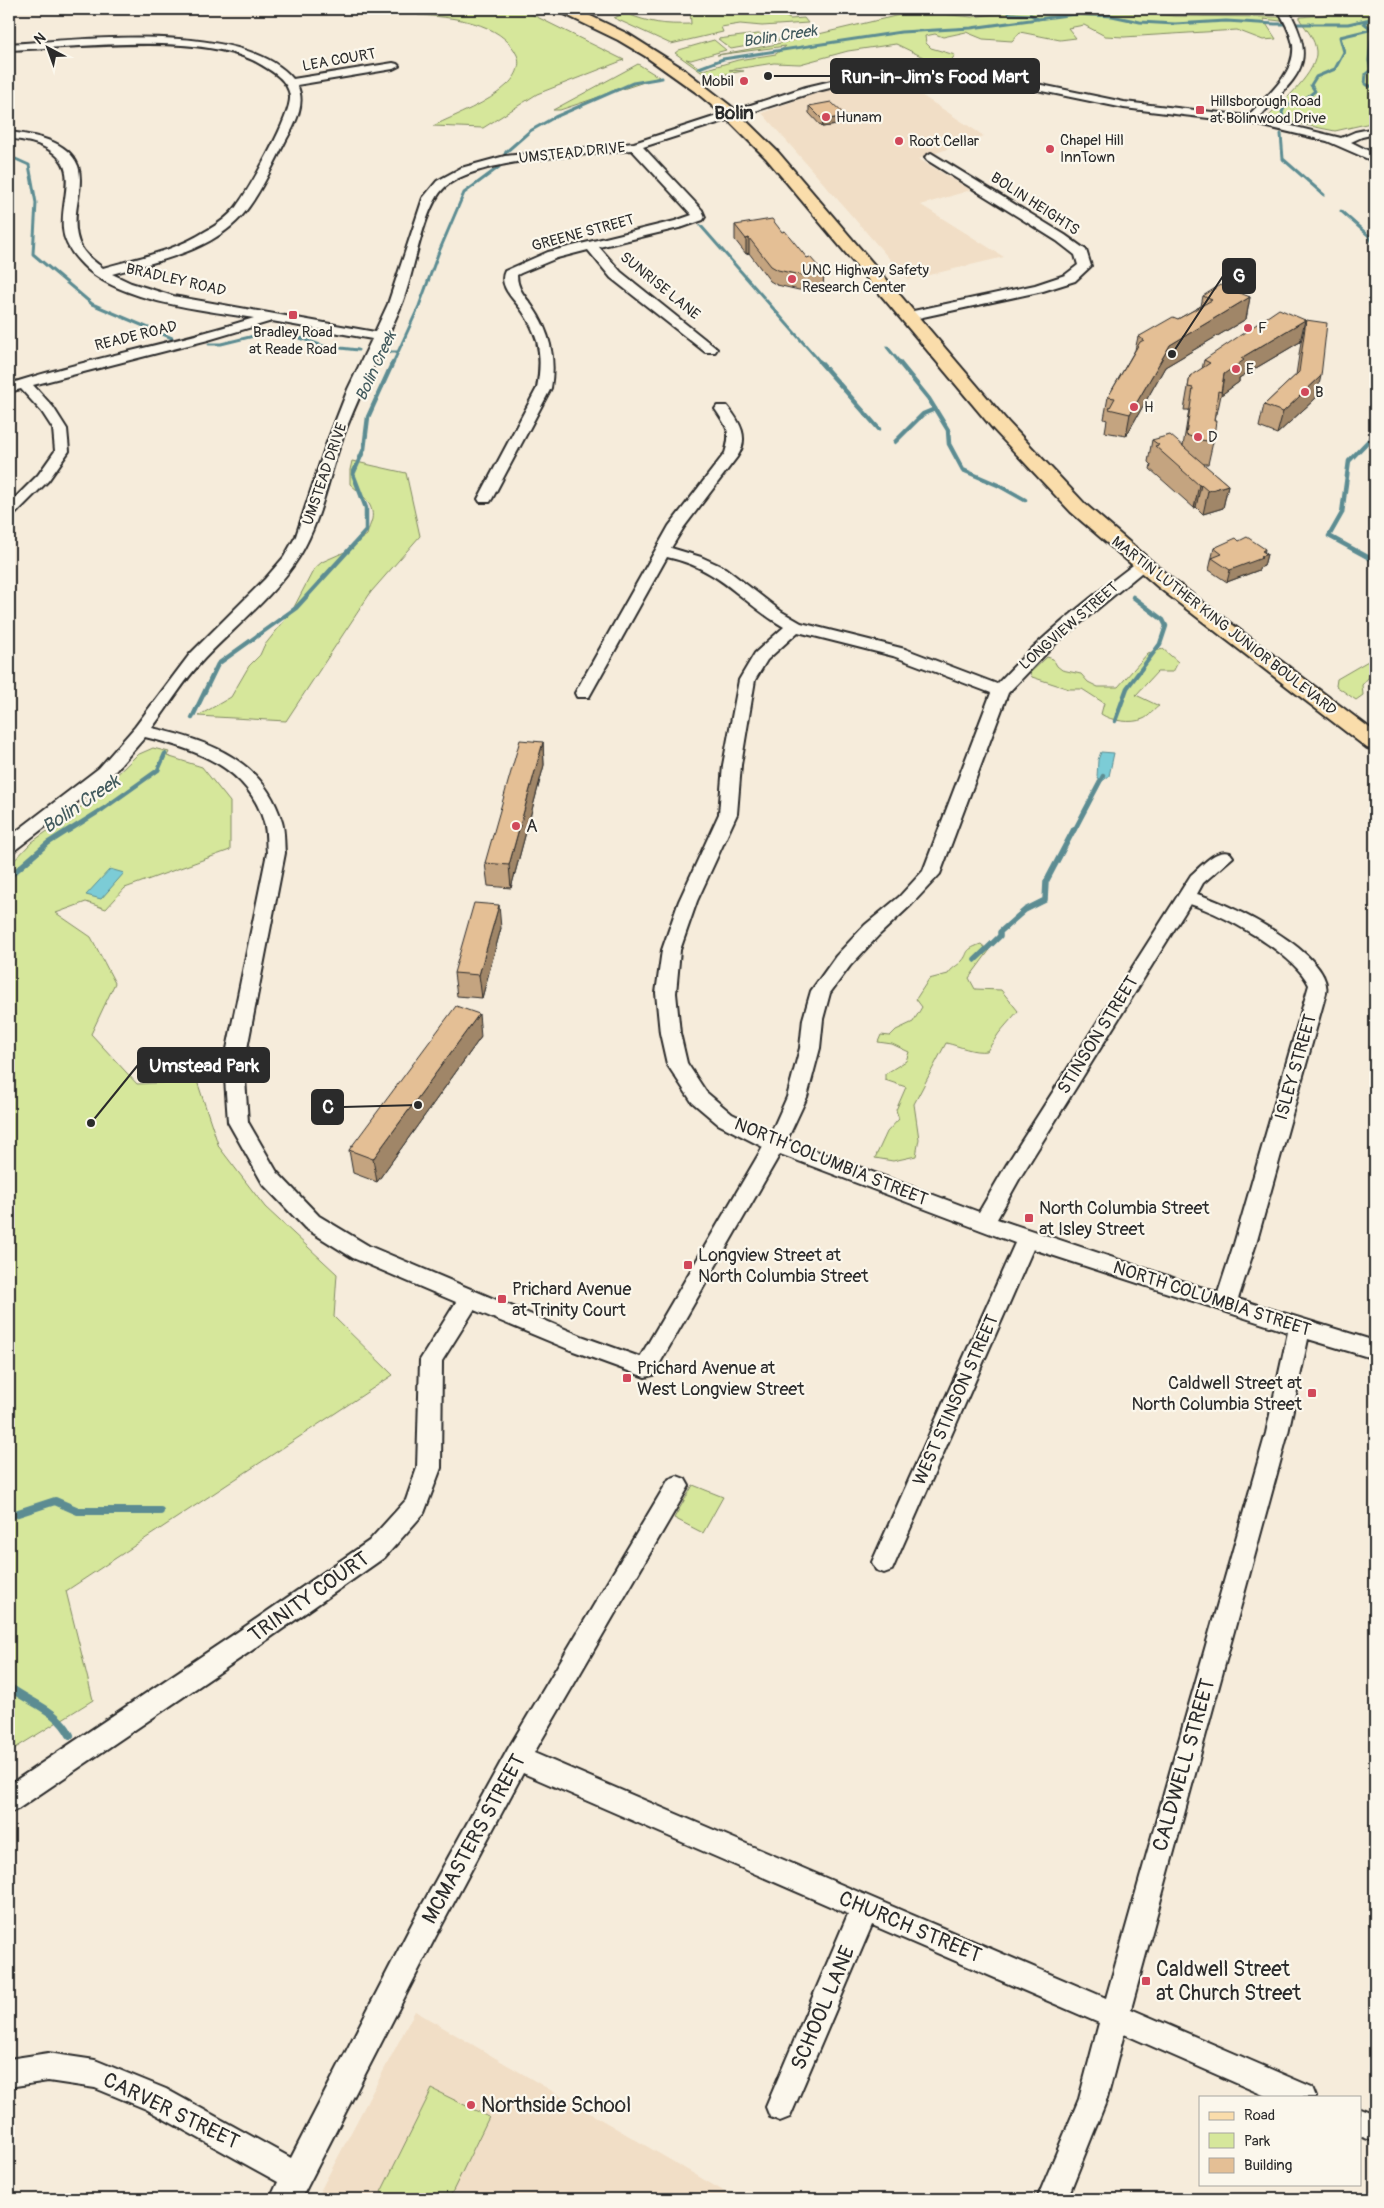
<svg xmlns="http://www.w3.org/2000/svg" width="1384" height="2208" viewBox="0 0 1384 2208" font-family="Pangolin,sans-serif">
	<style>
		.built { fill: #f1dec6 }
		.green { fill: #d6e79b; stroke: #808963 }
		.water { fill: #7cccd6; stroke: #5c8c92 }
		.lines { fill: none; stroke-linecap: round; stroke-linejoin: round }
		.stream-far3 { stroke: #5c8c92; stroke-width: 3 }
		.stream-far2 { stroke: #5c8c92; stroke-width: 4.5 }
		.stream-far1 { stroke: #5c8c92; stroke-width: 5.5 }
		.stream { stroke: #5c8c92; stroke-width: 8 }
		.minor-casing { stroke: #2b2b2b; stroke-width: 4 }
		.major-casing { stroke: #2b2b2b; stroke-width: 4 }
		.minor { fill: #fbf7ec; fill-rule: evenodd }
		.major { fill: #faddab; fill-rule: evenodd }
		.wall { fill: #c4a480; stroke: #2b2b2b }
		.shaded-wall { fill: #a08668; stroke: #2b2b2b }
		.building { fill: #e4bf95; stroke: #2b2b2b }
		.poi-dot { fill: #d1495b; stroke: #fbf7ec; stroke-width: 2 }
		.labels { text-anchor: middle; dominant-baseline: central; stroke-width: 4.5; stroke-linejoin: round; paint-order: stroke }
		.far-street-label { font-size: 15px; fill: #2b2b2b; stroke: #fbf7ec }
		.far-poi-label { font-size: 15px; fill: #2b2b2b; stroke: #fbf7ec; text-anchor: start }
		.far-water-label { font-size: 16px; font-style: italic; fill: #435b5e; stroke: #fbf7ec }
		.poi-label { font-size: 18px; fill: #2b2b2b; stroke: #fbf7ec; text-anchor: start }
		.street-label { font-size: 18px; fill: #2b2b2b; stroke: #fbf7ec }
		.far-district-label { font-size: 19px; font-weight: bold; fill: #2b2b2b; stroke: #fbf7ec }
		.water-label { font-size: 19px; font-style: italic; fill: #435b5e; stroke: #fbf7ec }
		.near-street-label { font-size: 21px; fill: #2b2b2b; stroke: #fbf7ec }
		.near-poi-label { font-size: 21px; fill: #2b2b2b; stroke: #fbf7ec; text-anchor: start }
		.leader { fill: none; stroke: #2b2b2b; stroke-width: 2 }
		.callout-dot { fill: #2b2b2b; stroke: #fbf7ec; stroke-width: 2 }
		.callout { fill: #2b2b2b; stroke: #2b2b2b; stroke-width: 2 }
		.callout-label { font-size: 19px; text-anchor: middle; font-weight: bold; fill: #fff }
	</style>
	<rect width="100%" height="100%" fill="#f6ecdb"/>
	<filter id="ink" filterUnits="userSpaceOnUse"><feTurbulence type="fractalNoise" baseFrequency=".02" numOctaves="2"/><feDisplacementMap in="SourceGraphic" scale="10" xChannelSelector="R" yChannelSelector="G"/><feConvolveMatrix kernelMatrix="1 2 1 2 8 2 1 2 1" color-interpolation-filters="sRGB"/></filter>
	<g filter="url(#ink)">
		<g class="built">
			<polygon points="892,76 984,136 919,159 971,190 921,205 1004,257 908,280 762,113 815,93"/>
			<polygon points="415,2011 737,2199 316,2199"/>
		</g>
		<g class="green">
			<path d="M429 9H521L624 60 537 94 483 128 433 126C457 114 487 104 507 85 515 78 522 66 517 55 501 21 450 17 418 15Z"/>
			<path d="M690 9H780L782 15 790 19 804 18 808 23 762 26 740 24 721 27 723 32 671 44 614 18 625 13C650 23 664 25 691 24Z"/>
			<polygon points="876,9 1015,9 974,14 924,9 907,9 883,14"/>
			<polygon points="1033,9 1089,9 1175,16 1282,17 1281,21 1263,19 1276,39 1263,40 1237,30 1124,37 1105,36 1084,25 1068,28 1076,38 1060,40 1020,32 1012,41 983,39 966,32 943,37 935,34 925,36 926,43 931,48 955,55 948,65 921,63 917,61 923,57 896,44 848,51 800,64 774,63 729,70 744,71 708,77 675,53 679,50 714,40 726,50 691,60 686,59 703,70 738,60 776,54 786,46 717,55 772,45 908,13 919,12 972,17"/>
			<polygon points="1111,9 1275,9 1278,14 1204,15"/>
			<path d="M1345 9H1375V122L1335 131 1271 118 1269 116C1283 101 1318 72 1316 51 1315 39 1307 30 1300 20V17L1322 15Z"/>
			<polygon points="758,34 771,35 781,40 731,49 718,39"/>
			<polygon points="638,64 659,77 560,110 553,110"/>
			<path d="M352 461 406 473 420 536 371 592 286 721 198 716 231 697 249 666 260 655 264 646 292 611 314 569 322 562 349 550 355 543 367 535C368 529 371 524 372 519 375 504 360 493 350 484V470Z"/>
			<path d="M1163 649 1178 662 1173 672H1157L1136 695 1159 706C1154 709 1149 717 1143 719 1132 724 1111 721 1101 714L1104 703 1082 689H1069L1032 677 1030 673 1047 657 1053 659 1057 666 1062 670 1081 674 1088 682 1098 687H1118L1148 653Z"/>
			<polygon points="1375,657 1375,670 1362,685 1363,695 1356,700 1336,686 1337,679"/>
			<polygon points="153,748 169,752 167,756 202,767 230,802 230,850 125,888 106,909 86,902 56,913 91,937 115,983 91,1034 137,1084 197,1081 219,1147 265,1207 337,1274 334,1317 393,1375 66,1591 93,1700 9,1752 9,866 32,842 92,799 137,755"/>
			<path d="M981 944 989 951 969 978 975 989 1001 990 1018 1011 999 1033 987 1051C973 1053 960 1046 946 1043L914 1104 919 1139 916 1156 893 1161 875 1158 887 1132 899 1119 896 1110 906 1087 885 1080V1074L906 1061 909 1052 892 1044 878 1042 881 1035 890 1036 896 1030 913 1022 922 1007 916 999 929 979 948 974C952 968 955 967 960 963 971 953 961 951 981 944Z"/>
			<polygon points="693,1485 723,1497 703,1533 674,1518"/>
			<polygon points="432,2089 489,2117 449,2199 395,2199 381,2192"/>
		</g>
		<g class="water">
			<polygon points="1101,752 1114,753 1109,776 1101,782 1097,777 1098,760"/>
			<polygon points="110,869 124,873 101,899 86,895"/>
		</g>
		<g class="lines">
			<g class="stream-far3">
				<polyline points="968,9 988,11"/>
				<polyline points="1009,14 1031,15 1038,19"/>
				<polyline points="1375,38 1371,40 1369,61 1371,70 1366,74 1365,84 1375,88"/>
				<polyline points="699,68 723,59 901,32 971,28 1075,14 1112,16 1140,22 1175,24 1226,21 1275,24 1348,24 1375,18"/>
				<polyline points="1283,117 1282,112 1285,106 1305,99 1315,91 1311,85 1316,77 1335,69 1344,52 1340,37 1369,30 1369,27 1364,23 1368,21"/>
				<polyline points="1281,134 1283,159 1324,195"/>
				<polyline points="9,156 29,165 36,203 33,254 92,304 172,338"/>
				<polyline points="1341,211 1369,236 1375,246"/>
				<polyline points="701,226 821,363"/>
				<polyline points="209,344 221,344 266,333 283,332 323,346 358,350"/>
				<polyline points="887,347 900,363"/>
				<polyline points="385,352 397,352"/>
				<polyline points="393,363 419,306 438,254 464,193 499,167 506,152 530,131 555,117 633,83 662,78"/>
			</g>
			<g class="stream-far2">
				<polyline points="820,362 879,429"/>
				<polyline points="899,362 929,399 948,430 949,444 963,470 1000,486 1025,500"/>
				<polyline points="1375,434 1349,461 1342,513 1329,536 1375,561"/>
				<polyline points="895,442 923,414 935,409"/>
				<polyline points="192,718 218,664 296,608 366,531 366,508 353,474 364,449 368,417 393,362"/>
				<polyline points="1115,721 1127,688 1160,644 1166,626 1163,620 1133,597"/>
				<polyline points="68,831 103,809 158,770 165,754"/>
				<polyline points="1074,831 1103,776"/>
			</g>
			<g class="stream-far1">
				<polyline points="9,877 48,843 70,829"/>
				<polyline points="975,960 1000,936 1000,932 1025,910 1045,900 1046,882 1074,829"/>
			</g>
			<g class="stream">
				<polyline points="9,1516 55,1501 78,1511 160,1511"/>
				<path d="M9 1687C31 1703 57 1710 70 1735"/>
			</g>
			<defs>
				<g id="minor">
					<path d="M1278 9H1288C1320 67 1296 75 1259 118L1341 138 1355 132 1375 128V134L1362 137 1351 142 1375 154V162L1327 141 1251 123 1124 108 974 77 914 72 882 75 814 92 643 147 702 210 705 217 703 220 683 227 599 247 621 272 717 349 715 352H705L611 278 588 250 557 258 521 273 517 275C517 289 525 296 532 306 550 332 556 357 551 388L492 499 490 502H480L478 499 537 388C540 372 541 357 537 341 534 331 529 321 523 312 516 301 497 286 505 271L548 252 675 221 692 215 632 150C588 155 476 158 445 187 422 208 414 276 401 306 381 353 357 397 340 445 327 483 320 523 299 557 276 594 235 627 204 659 184 680 169 706 152 728 209 741 264 760 282 822 285 832 284 843 285 853L244 1064 248 1122 277 1172 319 1216 369 1246 584 1337 640 1357 763 1147 718 1124 692 1102 667 1064 660 1033 656 993 662 950 679 901 719 814 723 765 739 680 755 653 784 627C740 602 722 569 667 557L589 697H577L575 693 669 526 725 453C732 431 727 427 715 409L717 406H727C740 422 750 438 737 457L684 527 671 548 701 557 725 568 782 612 801 623 905 649 997 684C1039 638 1087 600 1137 562H1147L1150 565 1147 568 1056 643 1008 693 940 874 911 905 879 935 850 966 830 993 823 1019 820 1048 807 1097 787 1140 979 1212 1007 1164 1191 875C1202 866 1215 848 1230 853L1233 857 1203 883 1197 894C1228 903 1334 954 1326 993L1256 1244 1238 1299 1375 1341V1359L1308 1339 1288 1433 1131 2009 1312 2087 1316 2097H1268L1124 2034 1107 2099 1067 2199H1037L1079 2099 1099 2023 872 1925 790 2117 780 2121 770 2117 766 2107 848 1914 523 1773 436 1936 301 2199H270L278 2182 146 2109 95 2088 48 2081 9 2087V2059L48 2053 95 2060 166 2089 291 2158 416 1916 508 1749 669 1479 677 1476 685 1479 689 1486 685 1493 534 1753 1106 1998 1266 1433 1288 1332 1033 1249 892 1570 884 1573 876 1570 872 1562 1015 1243 780 1154 653 1375 645 1377 568 1349 474 1310 442 1361 441 1468 424 1513 385 1557 251 1651 18 1809 9 1813V1785L233 1635 369 1541 406 1500 417 1468 420 1360 456 1302 353 1258 305 1228 263 1184 228 1122 224 1064 267 853C266 843 267 832 264 822 248 767 195 749 145 737L111 776 15 850 9 852V837L99 768 135 727 190 654 265 579 284 557 296 536 326 445 348 389 372 339 272 321 208 340 33 385 53 407 67 429 69 451 48 481 14 515 9 516V504L38 475 55 451 53 429 42 412 21 389 9 392V384C89 358 173 344 254 318 204 310 119 302 83 265 73 255 64 243 63 229 60 195 83 165 42 146 32 141 19 140 9 138V132C33 135 68 140 78 166 82 178 79 193 77 205 75 218 74 234 81 247 86 256 95 262 103 268 138 258 175 251 206 231 217 225 228 217 236 207 249 190 292 115 290 96 288 80 272 71 260 64 204 31 75 48 9 50V44C80 40 244 20 293 79L393 63 397 64 399 66 393 69 297 85C307 104 294 126 285 142 273 165 261 192 245 212 214 251 157 261 112 274L131 283 173 296 375 332 388 304 423 198 437 181 461 168 505 156 634 143 806 87 882 69 914 66 974 71 1124 102 1248 116C1265 97 1296 74 1293 45 1291 32 1283 20 1278 9ZM798 632 893 656 991 693 923 871 899 897 865 925 836 956 811 991 803 1019 800 1048 787 1097 771 1133 732 1114 706 1092 687 1063 680 1033 676 993 680 950 697 901 737 814 741 765 755 680 767 660ZM1190 904C1223 914 1294 953 1309 985L1234 1244 1218 1293 997 1219 1021 1176Z"/>
					<polygon points="931,153 1065,235 1086,250 1091,266 1075,281 1043,291 909,320 904,319 902,316 904,313 1035,285 1065,275 1078,265 1075,255 1057,241 927,160 925,157"/>
					<polygon points="1360,2108 1375,2114 1375,2142 1360,2136"/>
				</g>
				<polygon id="major" points="558,9 576,9 628,34 682,68 732,107 778,152 1008,422 1085,504 1172,579 1375,732 1375,750 1367,748 1158,587 1071,512 994,430 766,158 721,113 697,93 645,56 618,40 560,12"/>
			</defs>
			<use href="#minor" class="minor-casing"/>
			<use href="#major" class="major-casing"/>
			<use href="#minor" class="minor"/>
			<use href="#major" class="major"/>
		</g>
		<g class="wall">
			<polygon points="809,106 846,116 845,124 822,127 809,113"/>
			<polygon points="735,225 782,232 807,258 824,273 823,288 799,290 777,285 770,281 749,253 746,254 735,240"/>
			<polygon points="1203,296 1250,297 1246,319 1165,367 1126,436 1105,432 1107,420 1104,419 1108,397 1135,350 1138,337 1178,319 1201,306"/>
			<polygon points="1306,320 1316,398 1277,434 1259,427 1264,405 1296,375 1301,342"/>
			<polygon points="1300,342 1239,378 1239,382 1221,395 1217,414 1215,414 1214,421 1213,442 1208,464 1203,464 1228,485 1223,508 1203,514 1196,507 1194,508 1150,469 1151,465 1148,462 1152,440 1183,446 1189,410 1184,410 1190,376 1202,369 1204,360"/>
			<polygon points="1239,541 1267,554 1264,566 1259,568 1259,570 1227,582 1209,570 1214,548"/>
			<polygon points="543,742 544,765 511,888 488,886 485,863"/>
			<polygon points="501,928 482,998 457,996 454,973"/>
			<polygon points="481,1037 377,1182 353,1173 349,1150"/>
		</g>
		<g class="shaded-wall">
			<polygon points="846,116 845,124 822,127 823,120"/>
			<polygon points="749,238 749,253 746,254 746,239"/>
			<polygon points="1250,297 1246,319 1165,367 1126,436 1130,414 1170,345"/>
			<polygon points="1305,320 1300,342 1239,378 1239,382 1221,395 1224,374 1241,358"/>
			<polygon points="1321,376 1316,398 1277,434 1283,412"/>
			<polygon points="1199,485 1201,485 1196,507 1194,508"/>
			<polygon points="1228,485 1223,508 1203,514 1208,491"/>
			<polygon points="1265,549 1264,555 1267,554 1264,566 1259,568 1259,570 1227,582 1230,570"/>
			<polygon points="543,742 544,765 511,888 509,865"/>
			<polygon points="499,905 501,928 482,998 479,975"/>
			<polygon points="479,1014 481,1037 377,1182 373,1159"/>
		</g>
		<g class="building">
			<polygon points="831,102 846,116 823,120 809,106"/>
			<polygon points="772,219 782,232 785,231 807,258 810,257 824,273 800,275 778,270 771,266 749,238 746,239 735,225"/>
			<polygon points="1220,285 1250,297 1170,345 1130,414 1109,409 1115,398 1108,397 1140,342 1144,340 1138,337 1173,317 1178,319 1212,300 1203,296"/>
			<polygon points="1279,309 1305,320 1241,358 1244,360 1224,374 1221,392 1218,391 1214,421 1216,421 1213,442 1201,440 1186,435 1193,388 1188,387 1190,376 1210,363 1204,360"/>
			<polygon points="1306,320 1327,323 1321,376 1283,412 1264,405 1299,372"/>
			<polygon points="1170,435 1228,485 1208,491 1201,485 1199,485 1155,446 1159,445 1152,440"/>
			<polygon points="1247,537 1265,549 1262,551 1267,554 1260,557 1262,558 1230,570 1212,558 1222,554 1214,548 1236,538 1239,541"/>
			<polygon points="520,740 543,742 509,865 485,863"/>
			<polygon points="474,903 499,905 479,975 454,973"/>
			<polygon points="456,1006 479,1014 373,1159 349,1150"/>
		</g>
	</g>
	<g class="poi-dot">
		<circle cx="744" cy="81" r="5"/>
		<rect x="1195" y="105" width="10" height="10" rx="2.5"/>
		<circle cx="826" cy="117" r="5"/>
		<circle cx="899" cy="141" r="5"/>
		<circle cx="1050" cy="149" r="5"/>
		<circle cx="792" cy="279" r="5"/>
		<rect x="288" y="310" width="10" height="10" rx="2.5"/>
		<circle cx="1248" cy="328" r="5"/>
		<circle cx="1236" cy="369" r="5"/>
		<circle cx="1305" cy="392" r="5"/>
		<circle cx="1134" cy="407" r="5"/>
		<circle cx="1198" cy="437" r="5"/>
		<circle cx="516" cy="826" r="5"/>
		<rect x="1024" y="1213" width="10" height="10" rx="2.5"/>
		<rect x="683" y="1260" width="10" height="10" rx="2.5"/>
		<rect x="497" y="1294" width="10" height="10" rx="2.5"/>
		<rect x="622" y="1373" width="10" height="10" rx="2.5"/>
		<rect x="1307" y="1388" width="10" height="10" rx="2.5"/>
		<rect x="1141" y="1976" width="10" height="10" rx="2.5"/>
		<circle cx="471" cy="2105" r="5"/>
	</g>
	<g class="labels">
		<g class="far-street-label">
			<text transform="translate(339 60) rotate(-10)">LEA COURT</text>
			<text transform="translate(572 153) rotate(-6)">UMSTEAD DRIVE</text>
			<text transform="translate(1035 204) rotate(33)">BOLIN HEIGHTS</text>
			<text transform="translate(583 233) rotate(-15)">GREENE STREET</text>
			<text transform="translate(176 280) rotate(13)">BRADLEY ROAD</text>
			<text transform="translate(660 286) rotate(39)">SUNRISE LANE</text>
			<text transform="translate(136 336) rotate(-14)">READE ROAD</text>
			<text transform="translate(325 474) rotate(-71)">UMSTEAD DRIVE</text>
			<text transform="translate(1069 626) rotate(-41)">LONGVIEW STREET</text>
			<text transform="translate(1224 626) rotate(38)">MARTIN LUTHER KING JUNIOR BOULEVARD</text>
		</g>
		<g class="far-poi-label">
			<text x="734" y="81" text-anchor="end">Mobil</text>
			<text x="1210" y="101">Hillsborough Road<tspan x="1210" dy="17">at Bolinwood Drive</tspan></text>
			<text x="836" y="117">Hunam</text>
			<text x="1060" y="140">Chapel Hill<tspan x="1060" dy="17">InnTown</tspan></text>
			<text x="909" y="141">Root Cellar</text>
			<text x="802" y="270">UNC Highway Safety<tspan x="802" dy="17">Research Center</tspan></text>
			<text x="1258" y="328">F</text>
			<text x="293" y="332" text-anchor="middle">Bradley Road<tspan x="293" dy="17">at Reade Road</tspan></text>
			<text x="1246" y="369">E</text>
			<text x="1315" y="392">B</text>
			<text x="1144" y="407">H</text>
			<text x="1208" y="437">D</text>
		</g>
		<g class="far-water-label">
			<text transform="translate(780 36) rotate(-9)">Bolin Creek</text>
			<text transform="translate(376 366) rotate(-65)">Bolin Creek</text>
		</g>
		<g class="poi-label">
			<text x="526" y="826">A</text>
			<text x="1039" y="1208">North Columbia Street<tspan x="1039" dy="21">at Isley Street</tspan></text>
			<text x="698" y="1255">Longview Street at<tspan x="698" dy="21">North Columbia Street</tspan></text>
			<text x="512" y="1289">Prichard Avenue<tspan x="512" dy="21">at Trinity Court</tspan></text>
			<text x="637" y="1368">Prichard Avenue at<tspan x="637" dy="21">West Longview Street</tspan></text>
			<text x="1302" y="1383" text-anchor="end">Caldwell Street at<tspan x="1302" dy="21">North Columbia Street</tspan></text>
		</g>
		<g class="street-label">
			<text transform="translate(1098 1035) rotate(-58)">STINSON STREET</text>
			<text transform="translate(1296 1067) rotate(-74)">ISLEY STREET</text>
			<text transform="translate(831 1162) rotate(22)">NORTH COLUMBIA STREET</text>
			<text transform="translate(1212 1299) rotate(18)">NORTH COLUMBIA STREET</text>
			<text transform="translate(956 1400) rotate(-66)">WEST STINSON STREET</text>
		</g>
		<g class="far-district-label">
			<text x="734" y="113">Bolin</text>
		</g>
		<g class="water-label">
			<text transform="translate(81 804) rotate(-34)">Bolin Creek</text>
		</g>
		<g class="near-street-label">
			<text transform="translate(309 1597) rotate(-35)">TRINITY COURT</text>
			<text transform="translate(1184 1765) rotate(-74)">CALDWELL STREET</text>
			<text transform="translate(474 1839) rotate(-61)">MCMASTERS STREET</text>
			<text transform="translate(910 1927) rotate(23)">CHURCH STREET</text>
			<text transform="translate(823 2008) rotate(-67)">SCHOOL LANE</text>
			<text transform="translate(171 2111) rotate(26)">CARVER STREET</text>
		</g>
		<g class="near-poi-label">
			<text x="1156" y="1969">Caldwell Street<tspan x="1156" dy="24">at Church Street</tspan></text>
			<text x="481" y="2105">Northside School</text>
		</g>
	</g>
	<path class="leader" d="M768 76L831 76M1172 354L1223 276M91 1123L138 1065M418 1105L343 1107"/>
	<g class="callout-dot">
		<circle cx="768" cy="76" r="5"/>
		<circle cx="1172" cy="354" r="5"/>
		<circle cx="91" cy="1123" r="5"/>
		<circle cx="418" cy="1105" r="5"/>
	</g>
	<g class="callout">
		<rect x="831" y="59" width="208" height="34" rx="5"/>
		<rect x="1223" y="259" width="32" height="34" rx="5"/>
		<rect x="138" y="1048" width="131" height="34" rx="5"/>
		<rect x="312" y="1090" width="31" height="34" rx="5"/>
	</g>
	<g class="callout-label">
		<text x="935" y="83">Run-in-Jim's Food Mart</text>
		<text x="1239" y="282">G</text>
		<text x="204" y="1072">Umstead Park</text>
		<text x="328" y="1113">C</text>
	</g>
	<rect width="1384" height="2208" fill="none" stroke="#fbf7ec" stroke-width="30"/>
	<rect x="15" y="15" width="1354" height="2178" fill="none" stroke="#2b2b2b" stroke-width="2" filter="url(#ink)"/>
	<rect x="1199" y="2096" width="162" height="90" fill="#fbf7ec" stroke="#a8a59f"/>
	<rect x="1209" y="2112" width="25" height="8" fill="#faddab" stroke="#a8a59f"/>
	<text x="1244" y="2120" font-size="15" fill="#2b2b2b">Road</text>
	<rect x="1209" y="2133" width="25" height="15" fill="#d6e79b" stroke="#a8a59f"/>
	<text x="1244" y="2146" font-size="15" fill="#2b2b2b">Park</text>
	<rect x="1209" y="2158" width="25" height="15" fill="#e4bf95" stroke="#a8a59f"/>
	<text x="1244" y="2170" font-size="15" fill="#2b2b2b">Building</text>
	<g transform="translate(48 48) rotate(319)" stroke="#fbf7ec" stroke-width="4" paint-order="stroke">
	<path d="M0-4L9 19L0 12L-9 19Z" fill="#2b2b2b"/>
	<text y="-8" font-size="14" font-weight="bold" text-anchor="middle" fill="#2b2b2b">N</text>
	</g>
</svg>
